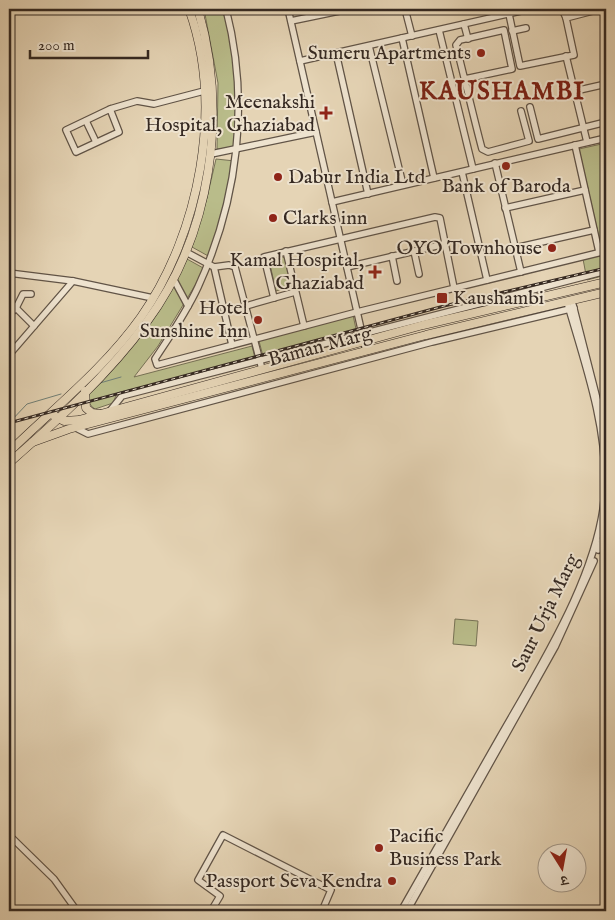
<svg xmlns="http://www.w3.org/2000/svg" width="615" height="920" viewBox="0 0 615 920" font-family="'IM FELL English','Noto Serif Devanagari',serif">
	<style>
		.green { fill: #b9bc8a; stroke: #777256 }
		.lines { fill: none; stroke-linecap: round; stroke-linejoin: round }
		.stream { stroke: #6f7f77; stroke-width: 1 }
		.minor-casing { stroke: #615447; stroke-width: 8 }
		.major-casing { stroke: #352922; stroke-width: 9 }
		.minor { stroke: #eee3cf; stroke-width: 5.5 }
		.major { stroke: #e5d4b5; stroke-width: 8 }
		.rail-casing { stroke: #352922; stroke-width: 3 }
		.rail { stroke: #eee3cf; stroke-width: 1; stroke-dasharray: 4; stroke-linecap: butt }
		.poi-dot { fill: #8f2418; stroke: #eee3cf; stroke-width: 2 }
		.labels { text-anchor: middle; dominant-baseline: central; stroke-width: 4; stroke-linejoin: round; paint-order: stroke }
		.poi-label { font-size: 20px; fill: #352922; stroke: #eee3cf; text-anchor: end }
		.street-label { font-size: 20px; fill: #352922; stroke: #eee3cf }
		.district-label { font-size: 25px; font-weight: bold; letter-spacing: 1px; fill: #7a1f14; stroke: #eee3cf }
	</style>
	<rect width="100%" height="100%" fill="#e5d4b5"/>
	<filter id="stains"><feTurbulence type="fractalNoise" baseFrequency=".004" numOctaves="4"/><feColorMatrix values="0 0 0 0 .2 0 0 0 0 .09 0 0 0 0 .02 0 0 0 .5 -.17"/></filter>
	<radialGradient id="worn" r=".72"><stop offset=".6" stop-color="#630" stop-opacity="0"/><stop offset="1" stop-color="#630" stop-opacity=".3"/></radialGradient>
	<g class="green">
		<path d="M204 9H224C235 58 239 98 236 147L217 149 218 83Z"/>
		<polygon points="606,143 606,250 602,251 579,149"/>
		<polygon points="216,159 235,161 210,257 192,247 207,198"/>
		<polygon points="606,254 606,275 587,280 583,259"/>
		<polygon points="282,257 285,258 292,286 276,291 269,260"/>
		<path d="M187 259 205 269 158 346 134 377 252 346 255 358 117 393 113 403 95 409C88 404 88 401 89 393L145 330 166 299Z"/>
		<polygon points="353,315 356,329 263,356 259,341"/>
		<polygon points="455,619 478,621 476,646 453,644"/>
	</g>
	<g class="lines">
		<g class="stream">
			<polyline points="100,383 121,377"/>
			<polyline points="9,423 27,404 61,394"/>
		</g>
		<defs>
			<g id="minor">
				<path d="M226 9C250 102 238 200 198 287 186 313 170 336 155 359L157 365 357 312 606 251"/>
				<polyline points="288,9 366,351"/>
				<polyline points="405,9 412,36"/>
				<polyline points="562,9 566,18"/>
				<polyline points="509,14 520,66 574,55 566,18 593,11"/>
				<polyline points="291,21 349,9"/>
				<polyline points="464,24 468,39"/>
				<polyline points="439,30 473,169"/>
				<polyline points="512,31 526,28"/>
				<polyline points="402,38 434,178"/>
				<polyline points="369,46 403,185"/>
				<polyline points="336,53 368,194"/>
				<polyline points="566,56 587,142"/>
				<polyline points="300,61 530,9"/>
				<path d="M465 79 512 69 504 30 460 40 456 45C465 80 473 115 482 149L488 152 529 141 521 111"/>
				<polyline points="575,91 606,84"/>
				<polyline points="530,107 538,139 606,122"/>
				<polyline points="110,109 119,132 76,152 66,130 110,109 137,101 154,104 204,91"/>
				<polyline points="86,121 96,142"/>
				<polyline points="575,145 599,252"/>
				<polyline points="211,154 316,132"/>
				<polyline points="495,163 521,272"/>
				<polyline points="462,172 487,280"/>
				<polyline points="332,202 606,138"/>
				<polyline points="505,208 585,190"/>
				<polyline points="515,248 594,230"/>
				<polyline points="286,251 304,326"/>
				<polyline points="414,251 419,274"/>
				<polyline points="186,252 214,267 232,345"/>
				<polyline points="392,256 397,281"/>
				<polyline points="214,267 229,265 235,267 262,369"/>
				<polyline points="347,267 445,244"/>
				<polyline points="9,273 73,281 153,298"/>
				<polyline points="173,278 188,306"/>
				<polyline points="274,298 264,257 435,217 440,218 454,288"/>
				<polyline points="9,301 34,326"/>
				<polyline points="573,305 598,403 606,449"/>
				<polyline points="225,312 295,292"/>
				<polyline points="9,315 16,308 23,294 31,294"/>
				<polyline points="9,355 73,281"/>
				<polyline points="109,412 122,396 606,271"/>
				<polyline points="76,428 88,434 432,342 574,308"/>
				<polyline points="598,550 606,529"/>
				<polyline points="9,835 54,879 77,911"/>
				<polyline points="211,911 220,896 198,880 223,835 331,890 322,911"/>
				<path d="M401 911C434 853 467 795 500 737 540 667 603 568 605 487 607 425 584 361 567 302"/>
				<polyline points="407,911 555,647 594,561"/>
			</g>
			<g id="major">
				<polyline points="85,391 86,408 92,413 100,414"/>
				<polyline points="51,414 64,421 79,420 423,325 606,282"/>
				<polyline points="33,442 69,429 426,335 606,292"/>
				<path d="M9 452C54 408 104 369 141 317 200 233 224 106 189 9"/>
				<path d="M9 463C58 420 108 375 146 323 212 234 228 113 198 9"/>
			</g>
		</defs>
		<use href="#minor" class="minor-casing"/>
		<use href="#major" class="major-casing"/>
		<use href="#minor" class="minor"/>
		<use href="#major" class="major"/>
		<defs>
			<polyline id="rail" points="9,423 444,306 606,268"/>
		</defs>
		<use href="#rail" class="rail-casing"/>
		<use href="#rail" class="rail"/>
	</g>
	<g class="poi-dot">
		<circle cx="481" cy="53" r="5"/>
		<path d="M323.5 105.5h5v5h5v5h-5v5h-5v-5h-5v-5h5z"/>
		<circle cx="506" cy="166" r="5"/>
		<circle cx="278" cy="177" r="5"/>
		<circle cx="273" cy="218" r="5"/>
		<circle cx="552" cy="248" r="5"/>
		<path d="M372.5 264.5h5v5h5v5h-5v5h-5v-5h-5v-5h5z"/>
		<rect x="436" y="292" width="12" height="12" rx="2.5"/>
		<circle cx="258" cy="320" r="5"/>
		<circle cx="379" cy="848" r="5"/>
		<circle cx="392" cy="881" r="5"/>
	</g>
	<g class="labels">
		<g class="poi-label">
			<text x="471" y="53">Sumeru Apartments</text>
			<text x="315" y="102">Meenakshi<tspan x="315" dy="23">Hospital, Ghaziabad</tspan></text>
			<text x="288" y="177" text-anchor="start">Dabur India Ltd</text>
			<text x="506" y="186" text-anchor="middle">Bank of Baroda</text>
			<text x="283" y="218" text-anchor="start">Clarks inn</text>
			<text x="542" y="248">OYO Townhouse</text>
			<text x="364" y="260">Kamal Hospital,<tspan x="364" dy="23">Ghaziabad</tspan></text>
			<text x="453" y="298" text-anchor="start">Kaushambi</text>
			<text x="248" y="308">Hotel<tspan x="248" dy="23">Sunshine Inn</tspan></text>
			<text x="389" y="836" text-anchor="start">Pacific<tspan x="389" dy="23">Business Park</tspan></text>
			<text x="382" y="881">Passport Seva Kendra</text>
		</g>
		<g class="street-label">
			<text transform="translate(320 347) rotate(-15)">Baman Marg</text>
			<text transform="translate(546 613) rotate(-64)">Saur Urja Marg</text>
		</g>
		<g class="district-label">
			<text x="502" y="92">KAUSHAMBI</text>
		</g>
	</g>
	<rect width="615" height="920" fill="none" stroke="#e5d4b5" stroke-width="30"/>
	<rect x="10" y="10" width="595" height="900" fill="none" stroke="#352922" stroke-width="2.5"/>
	<rect x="15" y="15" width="585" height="890" fill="none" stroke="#352922"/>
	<g transform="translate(562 868) rotate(169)"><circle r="24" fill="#eee3cf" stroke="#a4998a"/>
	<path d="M0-4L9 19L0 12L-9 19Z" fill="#8f2418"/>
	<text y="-8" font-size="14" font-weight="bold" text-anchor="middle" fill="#352922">उ</text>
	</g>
	<path d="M30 50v8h118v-8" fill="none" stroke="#352922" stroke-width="2.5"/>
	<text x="38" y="50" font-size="15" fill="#352922" stroke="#eee3cf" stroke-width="4" paint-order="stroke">200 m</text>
	<rect width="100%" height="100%" filter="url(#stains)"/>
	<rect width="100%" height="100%" fill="url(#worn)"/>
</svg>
